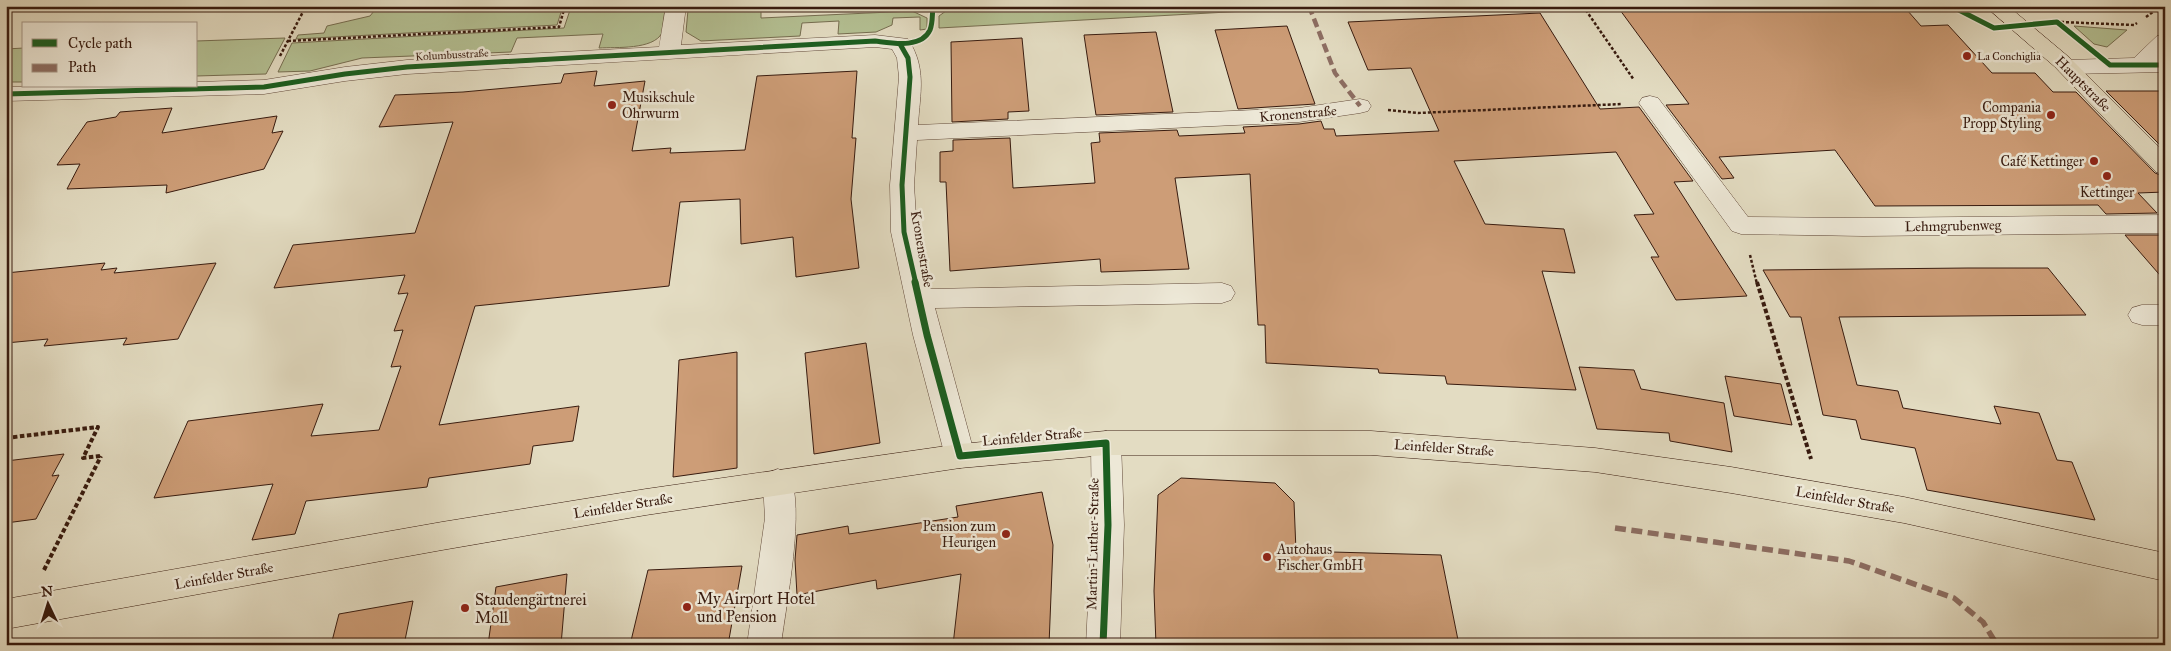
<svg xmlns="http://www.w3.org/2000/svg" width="2171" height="651" viewBox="0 0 2171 651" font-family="'IM FELL Great Primer',serif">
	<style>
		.green { fill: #b4c093; stroke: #766e51 }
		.building { fill: #cd9d77; stroke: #381b0f }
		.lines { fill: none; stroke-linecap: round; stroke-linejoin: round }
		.minor-casing { stroke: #634b3c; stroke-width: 1 }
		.major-casing { stroke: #381b0f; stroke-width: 1 }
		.path-far1 { stroke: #381b0f; stroke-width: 2.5; stroke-dasharray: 3 2; stroke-linecap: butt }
		.path { stroke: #381b0f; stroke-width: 4; stroke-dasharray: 4.5 2.5; stroke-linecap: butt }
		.minor { fill: #ede8d7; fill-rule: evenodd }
		.major { fill: #e3dcc2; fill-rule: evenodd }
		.quiet-far1 { stroke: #8d6e63; stroke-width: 4.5; stroke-dasharray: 9 4.5; stroke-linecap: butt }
		.quiet { stroke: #8d6e63; stroke-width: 5.5; stroke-dasharray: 11 5.5; stroke-linecap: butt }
		.cycleway-far1-casing { stroke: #ede8d7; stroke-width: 8 }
		.cycleway-casing { stroke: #ede8d7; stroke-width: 10 }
		.cycleway-far1 { stroke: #1b5e20; stroke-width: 5 }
		.cycleway { stroke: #1b5e20; stroke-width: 7 }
		.poi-dot { fill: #8f2418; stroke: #ede8d7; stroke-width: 2 }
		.labels { text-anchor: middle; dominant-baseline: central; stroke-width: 5; stroke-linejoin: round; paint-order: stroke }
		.far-street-label { font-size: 11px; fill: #381b0f; stroke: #ede8d7 }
		.far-poi-label { font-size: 11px; fill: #381b0f; stroke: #ede8d7; text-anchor: start }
		.street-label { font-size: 14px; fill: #381b0f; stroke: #ede8d7 }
		.poi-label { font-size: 14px; fill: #381b0f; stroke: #ede8d7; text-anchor: end }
		.near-poi-label { font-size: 16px; fill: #381b0f; stroke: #ede8d7; text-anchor: start }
	</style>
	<rect width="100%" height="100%" fill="#e3dcc2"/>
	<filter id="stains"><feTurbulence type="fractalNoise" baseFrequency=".004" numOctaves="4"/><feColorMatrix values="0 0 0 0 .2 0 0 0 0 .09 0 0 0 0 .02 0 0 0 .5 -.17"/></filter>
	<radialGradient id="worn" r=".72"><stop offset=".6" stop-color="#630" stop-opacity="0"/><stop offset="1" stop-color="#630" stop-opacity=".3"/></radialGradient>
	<g class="green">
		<polygon points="378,6 521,6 562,9 557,25 296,39 298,35 324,33 327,26 370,16"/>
		<polygon points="1045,6 1300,6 1300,8 939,28 939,16 950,8"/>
		<polygon points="761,9 761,18 912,11 927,18 927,29 920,30 920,17 893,18 892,25 876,32 838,34 839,21 802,23 800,36 701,41 686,32 688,10"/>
		<path d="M570 10H667C665 16 665 27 662 33 653 50 616 47 599 48L603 34 517 38 511 52 362 58 310 71 278 72 292 43 564 28Z"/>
		<polygon points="2074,26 2127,30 2107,47 2094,44"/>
		<polygon points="285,38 266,74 196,76 196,41"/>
		<polygon points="24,48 24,82 6,82 6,49"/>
	</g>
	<g class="building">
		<polygon points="1679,7 1682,11 1907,10 1921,26 1948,25 1992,73 2035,73 2053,92 2076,92 2155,173 2165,177 2165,192 2138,193 2157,213 2106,214 2098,205 1875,206 1835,150 1719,157 1734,178 1722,179 1666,105 1689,104 1620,10"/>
		<polygon points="1540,13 1600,109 1639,107 1693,181 1674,182 1747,296 1676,300 1651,257 1659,257 1634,215 1654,214 1616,152 1454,161 1485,224 1564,229 1575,273 1542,271 1576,390 1447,384 1445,376 1379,373 1378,369 1266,363 1265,325 1258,325 1250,174 1175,178 1189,269 1101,272 1100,259 950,271 946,182 940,182 940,152 953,151 953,140 1010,138 1013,188 1095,183 1091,143 1100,142 1099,133 1177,130 1179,136 1245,133 1243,127 1299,124 1321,121 1324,129 1334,129 1336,136 1439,131 1411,68 1368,70 1348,22"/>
		<polygon points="1287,26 1315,104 1238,109 1215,30"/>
		<polygon points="1156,32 1173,112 1096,115 1084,35"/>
		<polygon points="1022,38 1029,111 1008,112 1008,119 952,122 951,42"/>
		<polygon points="597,71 594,86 645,81 632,151 671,148 670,153 745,150 757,76 857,71 852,138 856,138 851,199 859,268 796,277 793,237 741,244 740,199 680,202 669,286 475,306 439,425 579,406 573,441 533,446 530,464 429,478 427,487 306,501 295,534 252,540 273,484 154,498 188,421 323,404 311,436 379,430 401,366 391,367 403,330 394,331 408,293 398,294 405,275 274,288 293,245 415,233 453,122 379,127 395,95 463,92 561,83 564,74"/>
		<polygon points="2106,91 2165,91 2165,150"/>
		<polygon points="172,108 162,133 277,116 272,133 283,131 264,169 166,193 167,185 67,189 80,164 57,165 87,122 116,117 120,112"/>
		<polygon points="2125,235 2165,235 2165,281"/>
		<polygon points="105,263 101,270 117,268 114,273 216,263 178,339 123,345 127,338 44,346 48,339 6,343 6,273"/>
		<polygon points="1968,268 2048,268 2086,315 1839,317 1857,385 1898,391 1903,408 2001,424 1994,406 2039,413 2057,460 2072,462 2095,520 1927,490 1915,448 1861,439 1856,420 1823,415 1801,317 1790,317 1763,270"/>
		<polygon points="866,343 880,443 814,454 805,353"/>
		<polygon points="737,352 737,468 673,477 679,360"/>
		<polygon points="1579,367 1634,370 1641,389 1724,403 1732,452 1670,441 1669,433 1597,429"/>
		<polygon points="1725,376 1781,384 1792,425 1734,416"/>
		<polygon points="64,454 52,476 59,475 36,519 6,523 6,461"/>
		<polygon points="1181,478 1275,483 1294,502 1296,551 1441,555 1459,645 1156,645 1154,591 1158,495"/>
		<polygon points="1042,492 1053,545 1049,645 953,645 961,574 877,589 876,580 797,595 795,560 797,535 848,526 849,534 958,517 956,506"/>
		<polygon points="742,566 728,645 630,645 648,570"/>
		<polygon points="567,574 561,645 488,645 496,587"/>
		<polygon points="413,601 404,645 331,645 339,614"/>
	</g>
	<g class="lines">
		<defs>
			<g id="minor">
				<path d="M666 6H686L681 45 875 35 908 39C927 68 920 93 918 125L1299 108 1360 99 1368 101 1371 106 1368 111 1360 113 1299 122 917 140 914 185 917 232 930 289 1222 283 1231 286 1235 293 1231 300 1222 303 935 308 975 456 971 465 960 468 949 465 945 456 913 335 891 232 890 185 899 77 897 58 892 49 875 47 407 74 345 81 264 94 6 101V87L196 86V82L264 80 345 67 407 60 659 47Z"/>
				<polygon points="2165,35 2165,53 2159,58 2165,58 2165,72 2068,74 2060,72 2057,67 2060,62 2068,60 2134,58 2157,36"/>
				<polygon points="1650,96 1658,98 1748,217 1863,218 2165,215 2165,233 1863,236 1741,234 1732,231 1639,103 1642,98"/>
				<polygon points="2142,305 2165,305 2165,325 2142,325 2132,322 2128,315 2132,308"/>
				<polygon points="1106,431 1117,435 1121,443 1124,525 1120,645 1086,645 1092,525 1091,443 1095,435"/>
				<path d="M778 469 789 473C806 507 786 604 781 645H747L765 518 763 482 767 473Z"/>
			</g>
			<g id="major">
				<polygon points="1985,6 2008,6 2070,58 2165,153 2165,175 2156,172 2055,67"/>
				<polygon points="1106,431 1371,431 1595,448 1731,467 1904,497 2165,553 2165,581 1904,523 1731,493 1595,472 1371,455 1106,455 960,468 646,515 442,550 6,629 6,599 442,522 646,489 960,444"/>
			</g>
		</defs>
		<use href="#minor" class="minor-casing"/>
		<use href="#major" class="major-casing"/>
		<g class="path-far1">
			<polyline points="560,6 645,6"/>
			<polyline points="1583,6 1634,80"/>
			<polyline points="1951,6 1967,15"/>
			<polyline points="2146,17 2161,6"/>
			<polyline points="2061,22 2134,25 2137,23"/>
			<polyline points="288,41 559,27 565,6"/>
			<polyline points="280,56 306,6"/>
			<polyline points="1388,110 1418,113 1622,104"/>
			<polyline points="1750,255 1757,284"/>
		</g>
		<g class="path">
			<polyline points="1757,282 1811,459"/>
			<polyline points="6,438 98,427 83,458 100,456"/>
			<polyline points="44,570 101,456"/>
		</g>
		<use href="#minor" class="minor"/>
		<use href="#major" class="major"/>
		<polyline class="quiet-far1" points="1309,6 1335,73 1360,106"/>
		<polyline class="quiet" points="1615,528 1849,561 1954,598 1983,622 1997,645"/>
		<defs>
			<g id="cycleway-far1">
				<polyline points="560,6 653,6"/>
				<polyline points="1951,6 1994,28 2057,22 2110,65 2165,65"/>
				<polyline points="900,44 908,58 910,77 902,185 904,232 916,284"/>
				<path d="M6 94 264 87 345 74 407 67 875 41C892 43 921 49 930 30 933 23 932 14 933 6"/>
			</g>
			<polyline id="cycleway" points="915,282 927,335 960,456 1106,443 1108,525 1103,645"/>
		</defs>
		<use href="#cycleway-far1" class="cycleway-far1-casing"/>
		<use href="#cycleway" class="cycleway-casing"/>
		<use href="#cycleway-far1" class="cycleway-far1"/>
		<use href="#cycleway" class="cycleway"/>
	</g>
	<g class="poi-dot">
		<circle cx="1967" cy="56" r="5"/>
		<circle cx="612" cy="105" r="5"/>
		<circle cx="2051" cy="115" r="5"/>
		<circle cx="2094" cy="161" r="5"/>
		<circle cx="2107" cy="176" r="5"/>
		<circle cx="1006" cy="534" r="5"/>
		<circle cx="1267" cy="557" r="5"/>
		<circle cx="687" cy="607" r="5"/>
		<circle cx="465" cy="608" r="5"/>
	</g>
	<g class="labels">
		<g class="far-street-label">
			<text transform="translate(452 55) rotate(-3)">Kolumbusstraße</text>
		</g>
		<g class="far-poi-label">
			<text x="1977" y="56">La Conchiglia</text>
		</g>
		<g class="street-label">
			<text transform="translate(2083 84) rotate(45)">Hauptstraße</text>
			<text transform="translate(1298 114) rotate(-5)">Kronenstraße</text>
			<text transform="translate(1953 226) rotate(-1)">Lehmgrubenweg</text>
			<text transform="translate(922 249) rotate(80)">Kronenstraße</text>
			<text transform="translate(1032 437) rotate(-5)">Leinfelder Straße</text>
			<text transform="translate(1444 448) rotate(4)">Leinfelder Straße</text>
			<text transform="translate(1845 500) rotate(10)">Leinfelder Straße</text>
			<text transform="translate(623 506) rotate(-9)">Leinfelder Straße</text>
			<text transform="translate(1093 544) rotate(-89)">Martin-Luther-Straße</text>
			<text transform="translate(224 576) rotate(-10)">Leinfelder Straße</text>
		</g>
		<g class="poi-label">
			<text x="622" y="97" text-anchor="start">Musikschule<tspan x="622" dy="16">Ohrwurm</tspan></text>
			<text x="2041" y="107">Compania<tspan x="2041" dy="16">Propp Styling</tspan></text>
			<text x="2084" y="161">Café Kettinger</text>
			<text x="2107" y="192" text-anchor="middle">Kettinger</text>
			<text x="996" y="526">Pension zum<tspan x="996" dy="16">Heurigen</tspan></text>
			<text x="1277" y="549" text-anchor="start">Autohaus<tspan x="1277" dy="16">Fischer GmbH</tspan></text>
		</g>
		<g class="near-poi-label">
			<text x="697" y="598">My Airport Hotel<tspan x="697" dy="18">und Pension</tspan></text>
			<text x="475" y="599">Staudengärtnerei<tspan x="475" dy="18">Moll</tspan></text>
		</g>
	</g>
	<rect width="2171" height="651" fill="none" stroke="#e3dcc2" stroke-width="25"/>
	<rect x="8" y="8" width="2156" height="636" fill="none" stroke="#381b0f" stroke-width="2.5"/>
	<rect x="12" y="12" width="2146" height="626" fill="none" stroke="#381b0f"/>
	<rect x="22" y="22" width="175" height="65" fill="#ede8d7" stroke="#a59687"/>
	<rect x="32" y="39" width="25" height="8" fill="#1b5e20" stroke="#a59687"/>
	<text x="68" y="48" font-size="15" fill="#381b0f">Cycle path</text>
	<rect x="32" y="64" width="25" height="8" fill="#8d6e63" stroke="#a59687"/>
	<text x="68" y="72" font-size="15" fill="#381b0f">Path</text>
	<g transform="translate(48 604) rotate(356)" stroke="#ede8d7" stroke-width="4" paint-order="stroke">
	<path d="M0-4L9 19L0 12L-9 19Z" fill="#381b0f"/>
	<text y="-8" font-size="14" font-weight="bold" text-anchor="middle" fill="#381b0f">N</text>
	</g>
	<rect width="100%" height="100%" filter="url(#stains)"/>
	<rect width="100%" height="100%" fill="url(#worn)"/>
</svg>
